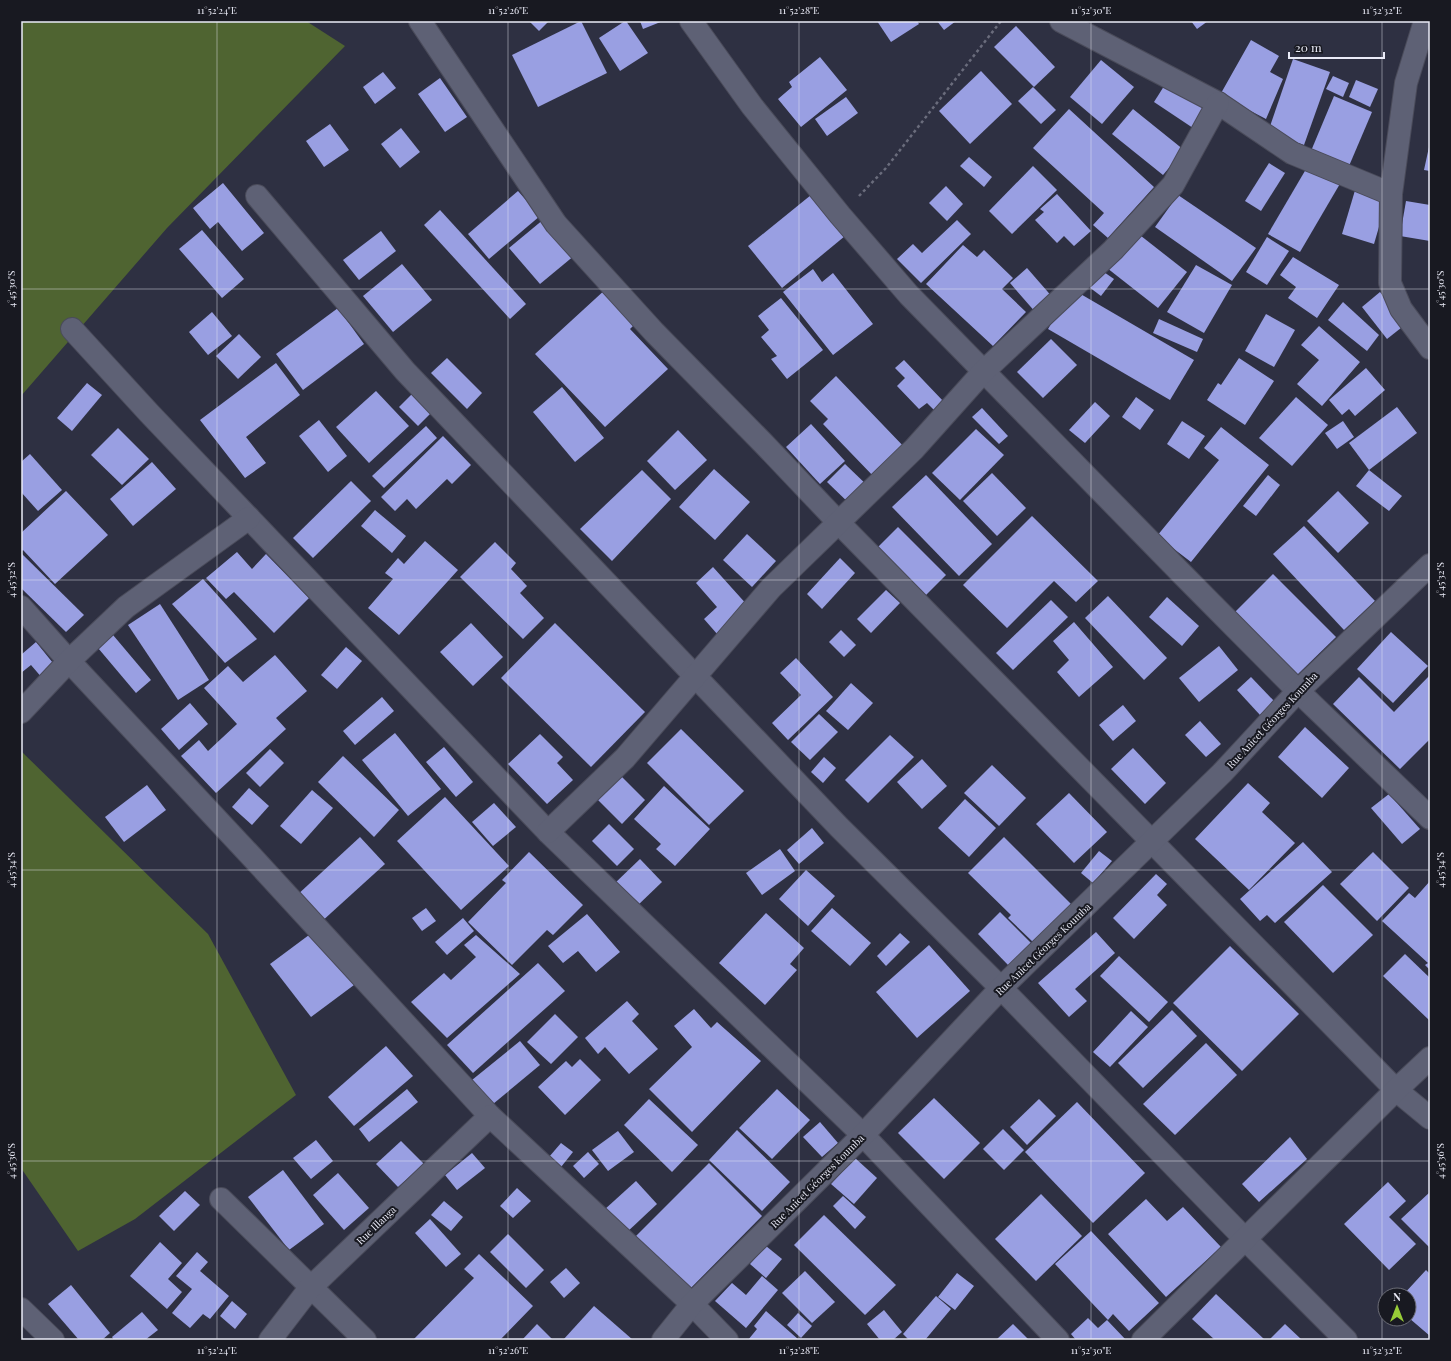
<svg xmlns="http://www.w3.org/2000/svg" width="1451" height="1361" viewBox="0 0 1451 1361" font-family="'Playfair Display',serif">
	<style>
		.green { fill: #4f6431 }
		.building { fill: #999fe2 }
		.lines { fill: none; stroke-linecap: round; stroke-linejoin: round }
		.minor-casing { stroke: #4a4b5a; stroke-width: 24 }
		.path { stroke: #6a6c7c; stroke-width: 2.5; stroke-dasharray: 3 3; stroke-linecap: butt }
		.minor { stroke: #5e6175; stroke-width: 22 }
		.ticks { fill: none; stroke: #eaebf7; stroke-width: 1; stroke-opacity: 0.45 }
		.labels { text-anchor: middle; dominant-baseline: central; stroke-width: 4; stroke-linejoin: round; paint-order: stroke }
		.street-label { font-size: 10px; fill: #eaebf7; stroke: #181921 }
		.neatline { fill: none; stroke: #eaebf7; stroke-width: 1.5 }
		.ticks-label { font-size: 10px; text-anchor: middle; fill: #eaebf7 }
	</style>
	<rect width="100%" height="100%" fill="#2e3042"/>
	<g class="green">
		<polygon points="21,21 306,21 345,46 167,228 21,396"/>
		<polygon points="21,751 208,934 296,1095 135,1219 78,1251 21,1168"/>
	</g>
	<g class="building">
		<polygon points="529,21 549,21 539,31"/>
		<polygon points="581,21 607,73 538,107 512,55"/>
		<polygon points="625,21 626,21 648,53 620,71 599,38"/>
		<polygon points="640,21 663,21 643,29"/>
		<polygon points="877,21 917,21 919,24 891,42"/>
		<polygon points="937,21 956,21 944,30"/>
		<polygon points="1191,21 1208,21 1197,29"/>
		<polygon points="1016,26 1055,67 1034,87 994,47"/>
		<polygon points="1251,40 1279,56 1270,72 1283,79 1266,119 1220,95"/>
		<polygon points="820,57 847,90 801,127 778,99 792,87 789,82"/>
		<polygon points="1293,59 1330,72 1304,145 1268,132"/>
		<polygon points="1101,60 1134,87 1102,124 1070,97"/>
		<polygon points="981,71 1012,104 970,144 939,111"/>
		<polygon points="383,72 396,88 375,104 363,87"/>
		<polygon points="1333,76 1349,83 1343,97 1326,89"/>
		<polygon points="440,78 467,117 445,132 418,94"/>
		<polygon points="1356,80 1378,89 1370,107 1349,97"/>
		<polygon points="1166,83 1205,108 1193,128 1154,102"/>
		<polygon points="1033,87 1056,110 1041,124 1018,101"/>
		<polygon points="1334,96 1372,112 1349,166 1311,151"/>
		<polygon points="846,97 858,113 827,136 815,119"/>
		<polygon points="1069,109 1154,187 1108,238 1093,225 1104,213 1033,148"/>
		<polygon points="1133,109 1184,150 1163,175 1112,134"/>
		<polygon points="330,124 349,150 324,167 306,141"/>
		<polygon points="401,128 420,152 400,168 381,144"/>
		<polygon points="1429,147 1430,147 1430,171 1424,170"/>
		<polygon points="969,157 992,177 984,187 960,166"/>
		<polygon points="1269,163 1285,173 1261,211 1245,201"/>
		<polygon points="1309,164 1341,182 1300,252 1268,234"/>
		<polygon points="1033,166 1057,190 1012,234 989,211"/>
		<polygon points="223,183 264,233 242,251 218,222 210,229 193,208"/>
		<polygon points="946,186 963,204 947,221 929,203"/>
		<polygon points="1356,187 1388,196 1374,244 1342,234"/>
		<polygon points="518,191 540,216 489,259 468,234"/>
		<polygon points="1057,194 1091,231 1074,246 1064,236 1057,243 1035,220 1044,212 1040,209"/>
		<polygon points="811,195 845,236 782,288 748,246"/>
		<polygon points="1178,195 1256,248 1232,281 1155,227"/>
		<polygon points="1406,201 1430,205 1430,241 1400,236"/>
		<polygon points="440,210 526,304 510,319 424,225"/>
		<polygon points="544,219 575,255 540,284 509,248"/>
		<polygon points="957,220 971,234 921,283 897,259 913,244 922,253"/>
		<polygon points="202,230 244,279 222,298 179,249"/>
		<polygon points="381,231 396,251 359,280 343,260"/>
		<polygon points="1136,232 1187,272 1158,308 1107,268"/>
		<polygon points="1267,237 1289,251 1267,285 1246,272"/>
		<polygon points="963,245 977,257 984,250 1013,278 1002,289 1026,312 993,346 926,284"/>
		<polygon points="1293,257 1339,285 1317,318 1288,298 1296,287 1280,275"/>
		<polygon points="402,264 432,300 393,332 363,296"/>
		<polygon points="1196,265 1232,285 1204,333 1167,312"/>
		<polygon points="1027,268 1054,299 1037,314 1010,283"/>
		<polygon points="1098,268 1114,279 1101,296 1085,284"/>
		<polygon points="813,269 822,282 833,273 873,324 833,355 783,292"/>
		<polygon points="607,288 638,321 630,329 668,369 605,427 535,354"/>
		<polygon points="1072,289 1194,360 1170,400 1048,329"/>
		<polygon points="1380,292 1406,324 1387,339 1362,307"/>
		<polygon points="781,298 823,350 787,379 771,359 777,356 761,337 769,330 758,316"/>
		<polygon points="1343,302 1379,335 1367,351 1328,320"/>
		<polygon points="338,308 364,344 303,390 276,354"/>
		<polygon points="212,312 232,336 208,355 189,332"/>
		<polygon points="1266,314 1295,330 1274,367 1245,351"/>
		<polygon points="1159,319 1203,339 1197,352 1153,333"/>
		<polygon points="1319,326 1360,362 1322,406 1297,384 1319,360 1301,345"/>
		<polygon points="239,334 261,357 238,379 216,356"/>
		<polygon points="1051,339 1077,365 1043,398 1017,372"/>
		<polygon points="447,358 482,393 467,409 431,373"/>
		<polygon points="1239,358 1274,381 1245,425 1207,400 1218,383 1221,385"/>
		<polygon points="904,360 944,402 935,411 927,403 919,409 897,386 905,378 895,368"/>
		<polygon points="276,363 300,395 246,437 266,463 245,478 200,420"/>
		<polygon points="1366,368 1385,390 1355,416 1349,409 1342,415 1329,400"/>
		<polygon points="836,376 907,450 876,479 823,424 828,419 810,401"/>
		<polygon points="87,383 102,395 72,431 57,418"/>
		<polygon points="562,387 604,438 575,462 533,412"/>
		<polygon points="376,391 409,426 369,463 336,427"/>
		<polygon points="414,392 432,412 418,426 399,407"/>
		<polygon points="1136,397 1154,410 1140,430 1122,417"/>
		<polygon points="1296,397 1328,425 1292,466 1259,438"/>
		<polygon points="1095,402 1110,416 1085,443 1069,430"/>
		<polygon points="1397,407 1417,433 1369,470 1349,443"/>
		<polygon points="982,408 1008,436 999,444 972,417"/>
		<polygon points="319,420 347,456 328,472 299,436"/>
		<polygon points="1182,421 1205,436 1189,459 1167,444"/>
		<polygon points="1343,421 1354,437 1337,449 1325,433"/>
		<polygon points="811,424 845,461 820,484 786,447"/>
		<polygon points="426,426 437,438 384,488 372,476"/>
		<polygon points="1221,427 1269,465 1191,562 1157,536 1219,460 1204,448"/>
		<polygon points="118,428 149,459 122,485 91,455"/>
		<polygon points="976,429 1004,455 960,500 932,473"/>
		<polygon points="678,430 707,460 675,490 647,461"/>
		<polygon points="443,436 471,465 452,484 447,479 416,509 407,499 395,511 381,497"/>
		<polygon points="30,454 62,490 38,511 21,492 21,462"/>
		<polygon points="152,462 176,489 133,526 110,499"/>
		<polygon points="845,464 871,489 853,507 827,482"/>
		<polygon points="714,469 750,502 715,540 679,507"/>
		<polygon points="642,470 671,499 612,561 580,529"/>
		<polygon points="1369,470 1402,496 1389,511 1356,486"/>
		<polygon points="992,473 1026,508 997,536 963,501"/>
		<polygon points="926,475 992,544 959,576 892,507"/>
		<polygon points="1268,475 1280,485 1256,516 1243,506"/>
		<polygon points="351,481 371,501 313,558 293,538"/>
		<polygon points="66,491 108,535 55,584 23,550 21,552 21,533"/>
		<polygon points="1338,491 1369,523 1338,553 1307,521"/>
		<polygon points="375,510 406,536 392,553 361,526"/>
		<polygon points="1032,516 1098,581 1076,602 1054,581 1007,628 963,585"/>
		<polygon points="1304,526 1375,601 1344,630 1273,554"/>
		<polygon points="898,527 946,575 925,596 877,548"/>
		<polygon points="747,534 776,561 752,587 723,560"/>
		<polygon points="425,541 458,570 399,635 368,608 393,579 385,573 398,558 404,564"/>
		<polygon points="495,542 516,563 511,569 527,586 520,593 544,618 523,639 460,577"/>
		<polygon points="237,552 252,569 266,554 309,598 274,633 234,592 226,599 206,578"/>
		<polygon points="22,554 84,615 66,632 21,588"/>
		<polygon points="840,558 855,573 822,609 807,594"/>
		<polygon points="713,567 749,607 718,635 704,619 717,607 696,583"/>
		<polygon points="1273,574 1336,637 1296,676 1235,612"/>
		<polygon points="203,579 257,639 225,663 172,604"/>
		<polygon points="886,590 900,603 871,633 857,619"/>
		<polygon points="1108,596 1167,658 1144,680 1085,618"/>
		<polygon points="1167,597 1199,626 1182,646 1149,617"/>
		<polygon points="1051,600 1068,617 1013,670 996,653"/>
		<polygon points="160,604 209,680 178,700 128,625"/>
		<polygon points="1074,622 1113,667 1079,697 1057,672 1069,660 1053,641"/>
		<polygon points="471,623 503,657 473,686 440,652"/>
		<polygon points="555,623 645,712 591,767 501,678"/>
		<polygon points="841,630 856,645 844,657 829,642"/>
		<polygon points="1391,632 1428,666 1393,703 1357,669"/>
		<polygon points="113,635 151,680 136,693 98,648"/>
		<polygon points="36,642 57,668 43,679 31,665 21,673 21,652 22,654"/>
		<polygon points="1219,646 1238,670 1199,702 1179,678"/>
		<polygon points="346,647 362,661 337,689 321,675"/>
		<polygon points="275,655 307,691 276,718 286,729 216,793 181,756 199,740 208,751 237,724 204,688 228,666 243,682"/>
		<polygon points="796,658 833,697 788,740 772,723 801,695 780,673"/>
		<polygon points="1430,675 1430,739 1400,769 1333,704 1359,677 1394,712"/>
		<polygon points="1251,677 1275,702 1260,715 1237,690"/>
		<polygon points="851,683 873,703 848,730 826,711"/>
		<polygon points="382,697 394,711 355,745 343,731"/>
		<polygon points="190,703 208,724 179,750 161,729"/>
		<polygon points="1123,705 1136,721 1113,741 1099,725"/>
		<polygon points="819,714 838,732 810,760 791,742"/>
		<polygon points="1200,721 1221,744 1206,757 1185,735"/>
		<polygon points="1305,727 1349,768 1322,798 1278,757"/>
		<polygon points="681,729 744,791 709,825 647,763"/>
		<polygon points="395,733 441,789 408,816 362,760"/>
		<polygon points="540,734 563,757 557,763 573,780 547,804 508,764"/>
		<polygon points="890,735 914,757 868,803 845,780"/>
		<polygon points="444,747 473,782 456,797 426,762"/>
		<polygon points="1133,748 1166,783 1145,804 1111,769"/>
		<polygon points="270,749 284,763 260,787 246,773"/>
		<polygon points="343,756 399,810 374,837 318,782"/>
		<polygon points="824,757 836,768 823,783 811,772"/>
		<polygon points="922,759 947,786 922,809 897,782"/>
		<polygon points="992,765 1026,798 999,826 964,793"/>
		<polygon points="619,774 645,800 622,824 596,798"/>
		<polygon points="1248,783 1270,803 1262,812 1295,843 1249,890 1195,839"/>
		<polygon points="147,785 166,810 124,842 105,817"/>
		<polygon points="664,786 710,829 675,866 656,849 661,844 634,819"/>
		<polygon points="249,788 269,806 252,825 232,807"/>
		<polygon points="312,790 333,808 301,844 280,826"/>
		<polygon points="1069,793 1107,832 1074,863 1036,824"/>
		<polygon points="1389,794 1420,829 1402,844 1371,808"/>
		<polygon points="445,797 509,866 461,910 397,841"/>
		<polygon points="965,799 996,828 969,857 938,828"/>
		<polygon points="494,803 516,827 493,846 472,822"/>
		<polygon points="609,824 634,849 617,866 592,841"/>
		<polygon points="812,828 824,843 799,864 787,850"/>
		<polygon points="360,837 385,864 320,923 295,897"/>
		<polygon points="1004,837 1072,905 1034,943 1008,918 1011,915 968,873"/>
		<polygon points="1303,842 1332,872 1275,923 1267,915 1260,921 1240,899"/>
		<polygon points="780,849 795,871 762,895 746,873"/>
		<polygon points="1099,851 1112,861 1093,883 1081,873"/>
		<polygon points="529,852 583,905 553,935 547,930 512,965 468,922 506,883 502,880"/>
		<polygon points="1373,852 1409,888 1377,921 1340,884"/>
		<polygon points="640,859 662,882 636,907 614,884"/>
		<polygon points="806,870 835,896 808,926 779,899"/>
		<polygon points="1156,874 1167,884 1157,895 1167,905 1134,939 1113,918"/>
		<polygon points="1430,881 1430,970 1425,965 1428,963 1382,921 1409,893 1415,898"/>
		<polygon points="1323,885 1373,935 1333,973 1284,922"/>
		<polygon points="426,908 436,921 422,931 412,918"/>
		<polygon points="832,908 871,943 850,966 811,931"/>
		<polygon points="1000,912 1032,944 1009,966 978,934"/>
		<polygon points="766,913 804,948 790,964 797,970 765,1005 719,963"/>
		<polygon points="587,914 620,952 596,972 578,951 563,963 548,946"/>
		<polygon points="463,918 474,931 447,955 435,942"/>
		<polygon points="313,932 354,985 311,1017 270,964"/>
		<polygon points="1096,932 1115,953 1075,989 1087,1001 1069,1017 1038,983"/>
		<polygon points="900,933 910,942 886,966 877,956"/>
		<polygon points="476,935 520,974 447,1038 411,1002 444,973 451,980 476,957 464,945"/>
		<polygon points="929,945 970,991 917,1038 876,992"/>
		<polygon points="1230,946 1299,1014 1242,1071 1173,1003"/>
		<polygon points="1405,954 1430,978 1430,1021 1383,976"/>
		<polygon points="1119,956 1168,1002 1149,1022 1100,976"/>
		<polygon points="538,963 565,991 473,1073 447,1045"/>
		<polygon points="627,1001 639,1014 632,1021 658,1049 629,1074 605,1047 598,1054 585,1038"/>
		<polygon points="694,1009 711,1028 717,1022 761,1061 692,1132 649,1089 692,1047 674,1026"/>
		<polygon points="1172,1010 1197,1036 1143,1088 1118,1063"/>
		<polygon points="1131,1011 1148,1027 1110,1067 1093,1052"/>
		<polygon points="555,1014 578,1037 551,1064 527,1042"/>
		<polygon points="520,1041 540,1065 493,1104 472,1080"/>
		<polygon points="1206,1043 1237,1075 1175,1135 1143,1104"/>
		<polygon points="386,1046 413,1076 354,1126 328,1097"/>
		<polygon points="580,1059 601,1080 565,1115 538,1087 566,1061 572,1067"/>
		<polygon points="407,1089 418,1102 369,1142 359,1129"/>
		<polygon points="777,1089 810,1120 772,1159 739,1128"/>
		<polygon points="934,1098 980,1143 944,1179 898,1133"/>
		<polygon points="649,1099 698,1145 672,1172 624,1125"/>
		<polygon points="1039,1099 1056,1116 1027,1145 1010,1127"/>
		<polygon points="1077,1102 1145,1173 1093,1223 1025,1152"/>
		<polygon points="820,1122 838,1143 822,1157 803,1137"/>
		<polygon points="1003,1129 1024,1150 1004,1170 983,1149"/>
		<polygon points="737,1130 790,1182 762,1211 709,1160"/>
		<polygon points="618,1131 634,1152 608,1171 592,1150"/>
		<polygon points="1290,1137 1307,1159 1259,1202 1242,1184"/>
		<polygon points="316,1140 333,1161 311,1179 293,1158"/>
		<polygon points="401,1141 424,1164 398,1187 376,1164"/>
		<polygon points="561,1143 573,1152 561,1167 549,1157"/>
		<polygon points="588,1152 599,1164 584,1178 573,1166"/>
		<polygon points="472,1153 485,1168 457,1190 445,1175"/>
		<polygon points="855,1158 877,1178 854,1204 831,1184"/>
		<polygon points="709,1163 762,1216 685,1294 631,1241"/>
		<polygon points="283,1170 324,1224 289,1250 248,1197"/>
		<polygon points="338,1173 369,1208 344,1230 313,1195"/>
		<polygon points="636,1181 657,1204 625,1234 604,1210"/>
		<polygon points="1388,1182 1406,1201 1389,1217 1416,1244 1389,1270 1344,1224"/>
		<polygon points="517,1188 531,1201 513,1218 500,1206"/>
		<polygon points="185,1191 200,1205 174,1231 159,1216"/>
		<polygon points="1430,1192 1430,1248 1401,1219"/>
		<polygon points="1041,1194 1082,1236 1036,1281 995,1239"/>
		<polygon points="843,1196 866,1217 855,1229 833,1206"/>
		<polygon points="1146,1199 1167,1221 1183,1207 1221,1247 1166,1297 1108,1234"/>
		<polygon points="444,1201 463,1217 451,1231 431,1215"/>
		<polygon points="824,1215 896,1285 865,1315 794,1245"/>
		<polygon points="430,1219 461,1254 446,1267 415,1233"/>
		<polygon points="1091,1231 1159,1303 1129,1331 1113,1314 1108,1320 1055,1264"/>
		<polygon points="508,1234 544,1270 526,1288 490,1252"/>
		<polygon points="160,1242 182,1263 168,1279 182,1292 167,1309 130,1276"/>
		<polygon points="766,1246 782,1259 766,1278 750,1264"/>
		<polygon points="197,1252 208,1262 200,1271 229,1296 210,1319 203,1314 190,1328 172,1313 192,1289 176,1276"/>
		<polygon points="479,1254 533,1306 500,1340 413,1340 474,1278 464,1269"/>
		<polygon points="566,1268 580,1283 564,1298 550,1282"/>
		<polygon points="1426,1270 1430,1274 1430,1336 1409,1318 1409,1295 1403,1295"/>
		<polygon points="805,1271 835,1302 812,1323 782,1293"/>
		<polygon points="957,1273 974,1286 955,1310 938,1297"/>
		<polygon points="762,1276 778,1290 746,1328 715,1301 732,1283 746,1295"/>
		<polygon points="71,1285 110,1333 102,1340 79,1340 48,1304"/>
		<polygon points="1216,1294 1265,1340 1215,1340 1192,1319"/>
		<polygon points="936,1296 951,1309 925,1340 909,1340 903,1334"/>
		<polygon points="232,1301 247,1314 235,1329 220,1316"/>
		<polygon points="594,1306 633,1340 563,1340"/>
		<polygon points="884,1310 902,1332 893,1340 880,1340 867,1324"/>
		<polygon points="766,1311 799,1340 748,1340 757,1329 754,1326"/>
		<polygon points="142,1312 158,1330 145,1340 114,1340 112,1337"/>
		<polygon points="798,1313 812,1326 801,1338 787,1325"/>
		<polygon points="1088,1318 1098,1328 1107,1320 1126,1340 1076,1340 1071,1334"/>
		<polygon points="537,1324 553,1340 522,1340"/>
		<polygon points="1013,1324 1029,1340 996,1340"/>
		<polygon points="1285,1324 1302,1340 1269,1340"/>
	</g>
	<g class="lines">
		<defs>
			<g id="minor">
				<polyline points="420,21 556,224 654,332 763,443 839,523 1396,1090 1430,1118"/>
				<polyline points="691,21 752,106 840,215 909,295 1185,577 1298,691 1430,818"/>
				<polyline points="1061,21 1218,103 1292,153 1391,194"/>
				<polyline points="1425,21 1406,83 1391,194 1390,283 1401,309 1430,348"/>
				<polyline points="257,196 405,371 695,676 839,827 1001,988 1245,1239 1346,1340"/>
				<polyline points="72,329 149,413 548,832 863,1135 1058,1340"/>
				<polyline points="21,607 69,661 252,857 490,1116 692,1304 727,1340"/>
				<polyline points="21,712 69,661 126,607 249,518"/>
				<polyline points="548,832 625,758 771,588 914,449 983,372 1113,250 1173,185 1218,103"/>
				<polyline points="221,1199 365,1340"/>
				<polyline points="21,1309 53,1340"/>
				<polyline points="270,1340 310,1288 490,1116"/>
				<polyline points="663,1340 692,1304 863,1135 1001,988 1222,773 1298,691 1430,565"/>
				<polyline points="1143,1340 1396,1090 1430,1058"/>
			</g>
		</defs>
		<use href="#minor" class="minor-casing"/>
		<polyline class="path" points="859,196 886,168 1001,21"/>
		<use href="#minor" class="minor"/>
	</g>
	<path class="ticks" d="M217 21V1340M508 21V1340M799 21V1340M1091 21V1340M1382 21V1340M21 289H1430M21 580H1430M21 870H1430M21 1161H1430"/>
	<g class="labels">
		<g class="street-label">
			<text transform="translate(1272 720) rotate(-47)">Rue Anicet Géorges Koumba</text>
			<text transform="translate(1043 949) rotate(-44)">Rue Anicet Géorges Koumba</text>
			<text transform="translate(817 1181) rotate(-45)">Rue Anicet Géorges Koumba</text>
			<text transform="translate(376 1225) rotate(-44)">Rue Illanga</text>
		</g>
	</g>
	<rect width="1451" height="1361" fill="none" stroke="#181921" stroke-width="44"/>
	<g transform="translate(1397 1307)"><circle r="19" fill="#181921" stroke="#6c6d77"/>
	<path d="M0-3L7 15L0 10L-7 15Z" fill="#97cc38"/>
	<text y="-6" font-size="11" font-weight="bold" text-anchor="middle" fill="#eaebf7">N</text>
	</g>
	<path d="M1289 52v6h95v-6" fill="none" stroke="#eaebf7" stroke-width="2"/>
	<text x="1295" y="52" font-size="12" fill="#eaebf7" stroke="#181921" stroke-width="3" paint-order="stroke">20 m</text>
	<rect x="22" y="22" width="1407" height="1317" class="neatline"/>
	<g class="ticks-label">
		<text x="217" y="14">11°52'24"E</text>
		<text x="508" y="14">11°52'26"E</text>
		<text x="799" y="14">11°52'28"E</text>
		<text x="1091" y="14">11°52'30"E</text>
		<text x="1382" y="14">11°52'32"E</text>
		<text transform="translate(11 289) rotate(-90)" y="4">4°45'30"S</text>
		<text transform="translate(1440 289) rotate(-90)" y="4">4°45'30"S</text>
		<text transform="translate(11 580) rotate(-90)" y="4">4°45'32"S</text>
		<text transform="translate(1440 580) rotate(-90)" y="4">4°45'32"S</text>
		<text transform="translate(11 870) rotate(-90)" y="4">4°45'34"S</text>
		<text transform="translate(1440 870) rotate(-90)" y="4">4°45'34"S</text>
		<text transform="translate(11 1161) rotate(-90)" y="4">4°45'36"S</text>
		<text transform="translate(1440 1161) rotate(-90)" y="4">4°45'36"S</text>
		<text x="217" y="1354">11°52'24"E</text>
		<text x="508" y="1354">11°52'26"E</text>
		<text x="799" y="1354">11°52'28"E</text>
		<text x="1091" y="1354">11°52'30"E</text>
		<text x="1382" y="1354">11°52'32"E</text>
	</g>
</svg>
